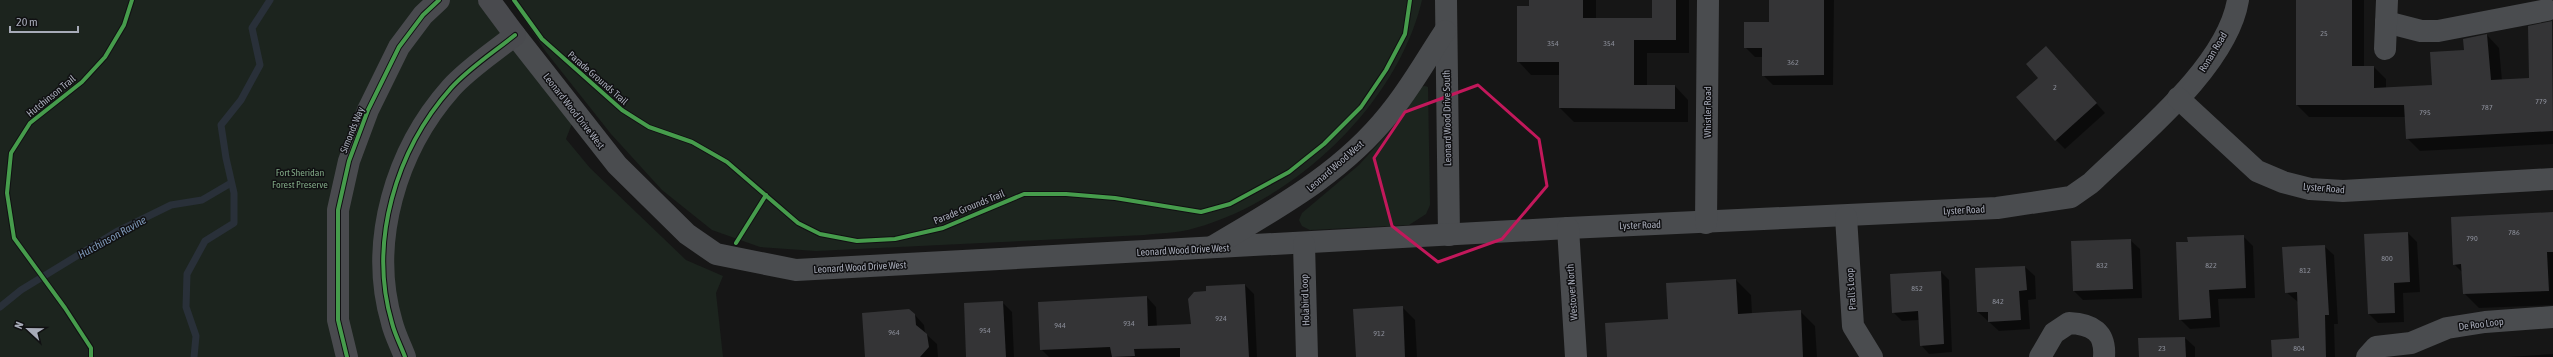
<svg xmlns="http://www.w3.org/2000/svg" width="2553" height="357" viewBox="0 0 2553 357" font-family="'Asap Condensed',sans-serif">
	<style>
		.green { fill: #1c241e }
		.shadow { fill: #0007 }
		.lines { fill: none; stroke-linecap: round; stroke-linejoin: round }
		.stream { stroke: #293039; stroke-width: 7 }
		.building { fill: #343436 }
		.street { stroke: #4a4c4f; stroke-width: 22 }
		.secondary { stroke: #494a4e; stroke-width: 22 }
		.cycleway-casing { stroke: #101012; stroke-width: 6 }
		.cycleway { stroke: #469c4c; stroke-width: 4 }
		.marked { fill: none; stroke: #c2185b; stroke-width: 3; stroke-linejoin: round }
		.labels { text-anchor: middle; dominant-baseline: central; stroke-width: 3; stroke-linejoin: round; paint-order: stroke }
		.number-label { font-size: 8px; fill: #8a8d98 }
		.street-label { font-size: 10px; fill: #a7abb8; stroke: #101012 }
		.park-label { font-size: 10px; fill: #7da482; stroke: #101012 }
		.water-label { font-size: 11px; font-style: italic; fill: #7c96b5; stroke: #101012 }
	</style>
	<rect width="100%" height="100%" fill="#161616"/>
	<g class="green">
		<polygon points="0,0 489,0 576,113 566,139 590,168 686,260 723,276 716,293 723,357 0,357"/>
		<path d="M511 0H1422C1398 103 1296 200 1195 228 1179 233 1160 233 1144 235L816 251 760 247 712 230 662 190 611 134 546 52Z"/>
		<polygon points="1425,86 1428,87 1430,205 1426,214 1409,225 1310,230 1302,226 1299,220 1302,213 1359,165 1389,132 1420,87"/>
	</g>
	<g class="shadow">
		<polygon points="1530,0 1596,0 1596,19 1653,19 1653,0 1689,0 1689,53 1647,53 1647,86 1675,86 1688,100 1688,122 1574,122 1560,108 1560,75 1531,75 1518,61"/>
		<polygon points="1770,0 1834,0 1833,85 1773,85 1763,75 1763,57 1755,57 1745,47 1770,23"/>
		<polygon points="2297,0 2364,0 2364,67 2374,67 2386,79 2386,89 2433,86 2465,51 2487,35 2499,48 2502,81 2530,79 2552,22 2553,144 2420,151 2407,138 2406,117 2309,117 2297,105"/>
		<polygon points="2046,47 2105,113 2065,149 2056,140 2039,78"/>
		<polygon points="2553,213 2553,305 2479,308 2464,293 2463,273 2454,264"/>
		<polygon points="2408,233 2417,242 2420,292 2403,293 2404,322 2378,323 2369,314"/>
		<polygon points="2243,236 2253,246 2255,298 2218,299 2220,327 2190,329 2180,319 2189,243"/>
		<polygon points="2130,240 2140,249 2142,298 2083,300 2074,291"/>
		<polygon points="2324,246 2334,255 2338,324 2334,324 2335,357 2273,357 2300,339 2298,302 2286,292"/>
		<polygon points="2025,267 2035,276 2036,299 2028,300 2030,329 1999,331 1978,312 1976,269"/>
		<polygon points="1941,272 1949,280 1952,352 1929,354 1921,345 1919,320 1902,321 1893,312"/>
		<polygon points="1736,280 1751,295 1752,314 1800,311 1815,326 1817,357 1608,357"/>
		<polygon points="1245,285 1254,294 1257,357 1049,357 1041,349 1147,297 1156,307 1157,327 1192,325"/>
		<polygon points="1002,302 1012,312 1014,357 968,357"/>
		<polygon points="1402,307 1415,320 1417,357 1357,357"/>
		<polygon points="915,315 924,325 925,333 937,344 938,357 866,357"/>
		<polygon points="2185,338 2195,347 2195,357 2140,357"/>
		<polygon points="2553,354 2553,357 2508,357"/>
	</g>
	<g class="lines">
		<g class="stream">
			<polyline points="0,307 21,290 116,232 171,205 202,200 231,183"/>
			<polyline points="194,357 196,336 186,307 187,274 205,241 234,223 234,193 226,158 221,125 241,100 260,65 252,28 270,0"/>
		</g>
	</g>
	<g class="building">
		<polygon points="1529,0 1583,0 1583,18 1652,18 1652,0 1676,0 1676,40 1634,40 1634,85 1675,85 1675,109 1559,108 1559,62 1517,62 1517,6 1529,6"/>
		<polygon points="1769,0 1824,0 1824,75 1762,76 1762,48 1744,48 1744,22 1769,22"/>
		<polygon points="2296,0 2352,0 2352,66 2374,66 2374,88 2432,85 2430,52 2464,50 2463,39 2487,34 2491,80 2529,78 2528,26 2552,21 2553,131 2406,139 2404,105 2296,105"/>
		<polygon points="2046,46 2097,103 2055,141 2016,97 2038,78 2026,64"/>
		<polygon points="2553,212 2553,252 2547,252 2549,291 2463,294 2461,264 2453,265 2451,217"/>
		<polygon points="2408,232 2410,282 2394,283 2395,313 2368,314 2364,234"/>
		<polygon points="2244,235 2246,288 2209,290 2211,318 2179,320 2176,242 2188,242 2187,237"/>
		<polygon points="2131,239 2133,289 2073,291 2071,241"/>
		<polygon points="2325,245 2329,315 2325,315 2326,357 2272,357 2271,340 2299,338 2297,292 2285,293 2282,247"/>
		<polygon points="2025,266 2027,290 2019,291 2021,320 1988,322 1988,312 1977,312 1975,268"/>
		<polygon points="1941,271 1944,344 1920,346 1918,311 1892,313 1890,274"/>
		<polygon points="1736,279 1738,314 1801,310 1803,357 1607,357 1605,323 1668,319 1666,283"/>
		<polygon points="1245,284 1249,357 1180,357 1180,348 1134,349 1135,356 1112,357 1110,347 1040,350 1038,302 1147,296 1148,326 1191,324 1188,299 1194,292 1206,291 1206,286"/>
		<polygon points="1003,301 1006,357 966,357 964,303"/>
		<polygon points="1403,306 1405,357 1356,357 1353,309"/>
		<polygon points="909,309 915,314 916,325 927,334 929,347 920,357 865,357 862,313"/>
		<polygon points="2185,337 2186,357 2139,357 2138,338"/>
	</g>
	<g class="lines">
		<g class="street">
			<polyline points="1446,0 1449,235"/>
			<polyline points="2386,22 2421,31 2438,31 2547,10"/>
			<path d="M515 35 617 165 687 234 716 254 796 270 1568 228 1997 208 2071 197 2091 183C2138 137 2227 67 2238 0"/>
			<polyline points="2385,49 2387,0"/>
			<polyline points="2178,98 2257,171 2283,182 2310,189 2343,191 2553,179"/>
			<polyline points="1846,217 1853,326 1872,357"/>
			<polyline points="1706,223 1708,0"/>
			<polyline points="1568,228 1576,357"/>
			<polyline points="1304,244 1307,357"/>
			<path d="M1212 247C1277 208 1341 174 1389 114 1410 89 1427 58 1445 31"/>
			<path d="M2040 357 2054 333 2069 323C2092 324 2106 332 2104 357"/>
			<polyline points="2367,357 2376,347 2411,343 2447,328 2485,322 2553,317"/>
		</g>
		<g class="secondary">
			<polyline points="347,357 338,320 338,210 349,161 368,110 399,47 423,15 439,0"/>
			<path d="M405 357C401 346 395 335 392 323 368 242 396 150 451 88 469 68 494 52 515 35L489 0"/>
		</g>
		<defs>
			<g id="cycleway">
				<polyline points="514,0 542,39 622,110 649,127 692,142 727,162 798,223 820,234 857,241 895,239 943,228 1024,194 1066,194 1115,198 1201,212 1230,204 1289,172 1324,144 1361,107 1386,70 1405,34 1410,0"/>
				<polyline points="736,243 766,195"/>
				<polyline points="91,357 91,348 65,308 14,238 7,193 11,153 30,123 82,82 105,57 124,25 132,0"/>
				<polyline points="347,357 338,320 338,210 349,161 368,110 399,47 423,15 439,0"/>
				<path d="M405 357C401 346 395 335 392 323 368 242 396 150 451 88 469 68 494 52 515 35"/>
			</g>
		</defs>
		<use href="#cycleway" class="cycleway-casing"/>
		<use href="#cycleway" class="cycleway"/>
	</g>
	<path class="marked" d="M1478 85 1539 139 1547 186 1502 239 1438 262 1392 226 1374 158 1405 112Z"/>
	<g class="labels">
		<g class="number-label">
			<text x="2324" y="33">25</text>
			<text x="1553" y="43">354</text>
			<text x="1609" y="43">354</text>
			<text x="1793" y="62">362</text>
			<text x="2055" y="87">2</text>
			<text x="2541" y="101">779</text>
			<text x="2487" y="107">787</text>
			<text x="2425" y="112">795</text>
			<text x="2514" y="232">786</text>
			<text x="2472" y="238">790</text>
			<text x="2387" y="258">800</text>
			<text x="2102" y="265">832</text>
			<text x="2211" y="265">822</text>
			<text x="2305" y="270">812</text>
			<text x="1917" y="288">852</text>
			<text x="1998" y="301">842</text>
			<text x="1221" y="318">924</text>
			<text x="1129" y="323">934</text>
			<text x="1060" y="325">944</text>
			<text x="985" y="330">954</text>
			<text x="894" y="332">964</text>
			<text x="1379" y="333">912</text>
			<text x="2162" y="348">23</text>
			<text x="2299" y="348">804</text>
		</g>
		<g class="street-label">
			<text transform="translate(2213 52) rotate(-59)">Ronan Road</text>
			<text transform="translate(598 78) rotate(41)">Parade Grounds Trail</text>
			<text transform="translate(51 96) rotate(-39)">Hutchinson Trail</text>
			<text transform="translate(574 111) rotate(52)">Leonard Wood Drive West</text>
			<text transform="translate(1707 112) rotate(-90)">Whistler Road</text>
			<text transform="translate(1447 118) rotate(-91)">Leonard Wood Drive South</text>
			<text transform="translate(352 130) rotate(-68)">Simonds Way</text>
			<text transform="translate(1335 166) rotate(-41)">Leonard Wood West</text>
			<text transform="translate(2324 188) rotate(5)">Lyster Road</text>
			<text transform="translate(969 207) rotate(-22)">Parade Grounds Trail</text>
			<text transform="translate(1964 210) rotate(-3)">Lyster Road</text>
			<text transform="translate(1640 225) rotate(-2)">Lyster Road</text>
			<text transform="translate(1183 250) rotate(-3)">Leonard Wood Drive West</text>
			<text transform="translate(860 267) rotate(-3)">Leonard Wood Drive West</text>
			<text transform="translate(1851 289) rotate(-94)">Prall's Loop</text>
			<text transform="translate(1572 292) rotate(-94)">Westover North</text>
			<text transform="translate(1305 300) rotate(-92)">Holabird Loop</text>
			<text transform="translate(2481 324) rotate(-7)">De Roo Loop</text>
		</g>
		<g class="park-label">
			<text x="300" y="172">Fort Sheridan<tspan x="300" dy="12">Forest Preserve</tspan></text>
		</g>
		<g class="water-label">
			<text transform="translate(112 237) rotate(-29)">Hutchinson Ravine</text>
		</g>
	</g>
	<g transform="translate(28 329) rotate(292)" stroke="#101012" stroke-width="3" paint-order="stroke">
	<path d="M0-3L7 15L0 10L-7 15Z" fill="#a7abb8"/>
	<text y="-6" font-size="11" font-weight="bold" text-anchor="middle" fill="#a7abb8">N</text>
	</g>
	<path d="M10 26v6h68v-6" fill="none" stroke="#a7abb8" stroke-width="2"/>
	<text x="16" y="26" font-size="12" fill="#a7abb8" stroke="#101012" stroke-width="3" paint-order="stroke">20 m</text>
</svg>
